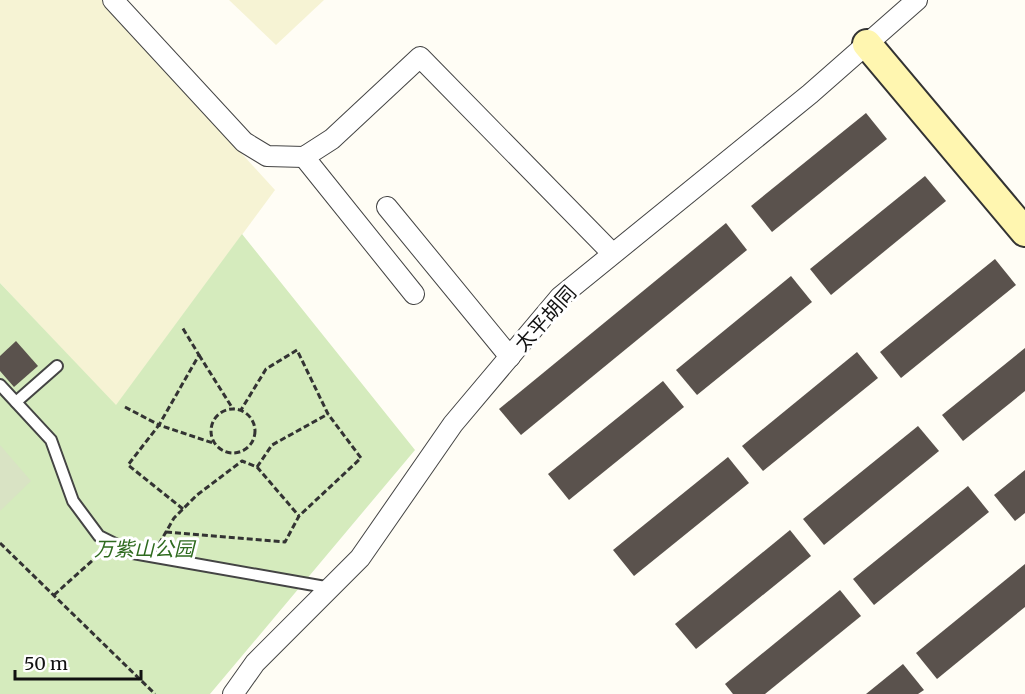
<svg xmlns="http://www.w3.org/2000/svg" width="1025" height="694" viewBox="0 0 1025 694" font-family="Merriweather,'Noto Sans SC',serif">
	<style>
		.farmland { fill: #f6f3d4 }
		.green { fill: #d5ebbd }
		.cemetery { fill: #d9e3c4 }
		.building { fill: #5a524d }
		.lines { fill: none; stroke-linecap: round; stroke-linejoin: round }
		.lane-casing { stroke: #444; stroke-width: 14 }
		.street-casing { stroke: #444; stroke-width: 22 }
		.secondary-casing { stroke: #333; stroke-width: 32 }
		.path { stroke: #333; stroke-width: 3; stroke-dasharray: 6 3; stroke-linecap: butt }
		.lane { stroke: #fff; stroke-width: 10 }
		.street { stroke: #fff; stroke-width: 20 }
		.secondary { stroke: #fff6b0; stroke-width: 28 }
		.labels { text-anchor: middle; dominant-baseline: central; stroke-width: 6; stroke-linejoin: round; paint-order: stroke }
		.street-label { font-size: 20px; fill: #111; stroke: #fff }
		.park-label { font-size: 20px; font-style: italic; fill: #2f6b1f; stroke: #fff }
	</style>
	<rect width="100%" height="100%" fill="#fffdf5"/>
	<g class="farmland">
		<polygon points="0,0 102,0 275,190 116,406 0,283"/>
		<polygon points="229,0 324,0 276,45"/>
	</g>
	<polygon class="green" points="242,234 415,450 210,694 0,694 0,283 116,405"/>
	<polygon class="cemetery" points="0,445 31,481 0,511"/>
	<g class="building">
		<polygon points="866,113 887,139 772,232 751,206"/>
		<polygon points="925,176 946,201 831,295 810,269"/>
		<polygon points="726,223 747,250 521,435 499,409"/>
		<polygon points="995,259 1016,285 901,378 880,352"/>
		<polygon points="791,276 812,302 697,395 676,370"/>
		<polygon points="16,341 38,366 14,387 0,371 0,356"/>
		<polygon points="1025,348 1025,391 963,441 942,415"/>
		<polygon points="857,352 878,378 763,471 742,446"/>
		<polygon points="663,381 684,407 569,500 548,474"/>
		<polygon points="918,426 939,451 824,545 803,519"/>
		<polygon points="728,457 749,483 634,576 613,550"/>
		<polygon points="1025,470 1025,513 1015,521 994,495"/>
		<polygon points="968,486 989,512 874,605 853,579"/>
		<polygon points="790,530 811,556 696,649 675,624"/>
		<polygon points="1025,564 1025,607 937,679 916,653"/>
		<polygon points="840,590 861,616 765,694 733,694 725,684"/>
		<polygon points="903,664 924,690 918,694 866,694"/>
	</g>
	<g class="lines">
		<defs>
			<g id="lane">
				<polyline points="0,385 51,440 73,501 99,536 133,553 331,588"/>
				<polyline points="16,402 57,366"/>
			</g>
			<g id="street">
				<polyline points="113,0 244,142 267,156 304,157 332,139 420,57 612,253"/>
				<polyline points="304,157 414,294"/>
				<polyline points="387,207 510,357"/>
				<polyline points="233,694 255,663 360,558 453,424 560,297 810,94 917,0"/>
			</g>
			<polyline id="secondary" points="867,44 1025,232"/>
		</defs>
		<use href="#lane" class="lane-casing"/>
		<use href="#street" class="street-casing"/>
		<use href="#secondary" class="secondary-casing"/>
		<g class="path">
			<polyline points="199,355 233,409"/>
			<polyline points="125,407 159,425 199,355 182,327"/>
			<circle cx="233" cy="431" r="22"/>
			<polyline points="257,467 272,445 328,414"/>
			<polyline points="183,509 128,465 159,425 213,443"/>
			<polyline points="166,532 285,542 299,516 361,458 328,414 297,350 266,369 241,410"/>
			<polyline points="0,543 155,694"/>
			<polyline points="159,544 174,518 197,495 242,461 257,467 299,516"/>
			<polyline points="54,595 102,552"/>
		</g>
		<use href="#lane" class="lane"/>
		<use href="#street" class="street"/>
		<use href="#secondary" class="secondary"/>
	</g>
	<g class="labels">
		<g class="street-label">
			<text transform="translate(545 318) rotate(-48)">太平胡同</text>
		</g>
		<g class="park-label">
			<text x="144" y="548">万紫山公园</text>
		</g>
	</g>
	<path d="M15 670v9h126v-9" fill="none" stroke="#111111" stroke-width="3"/>
	<text x="24" y="670" font-size="18" fill="#111111" stroke="#ffffff" stroke-width="4.5" paint-order="stroke">50 m</text>
</svg>
